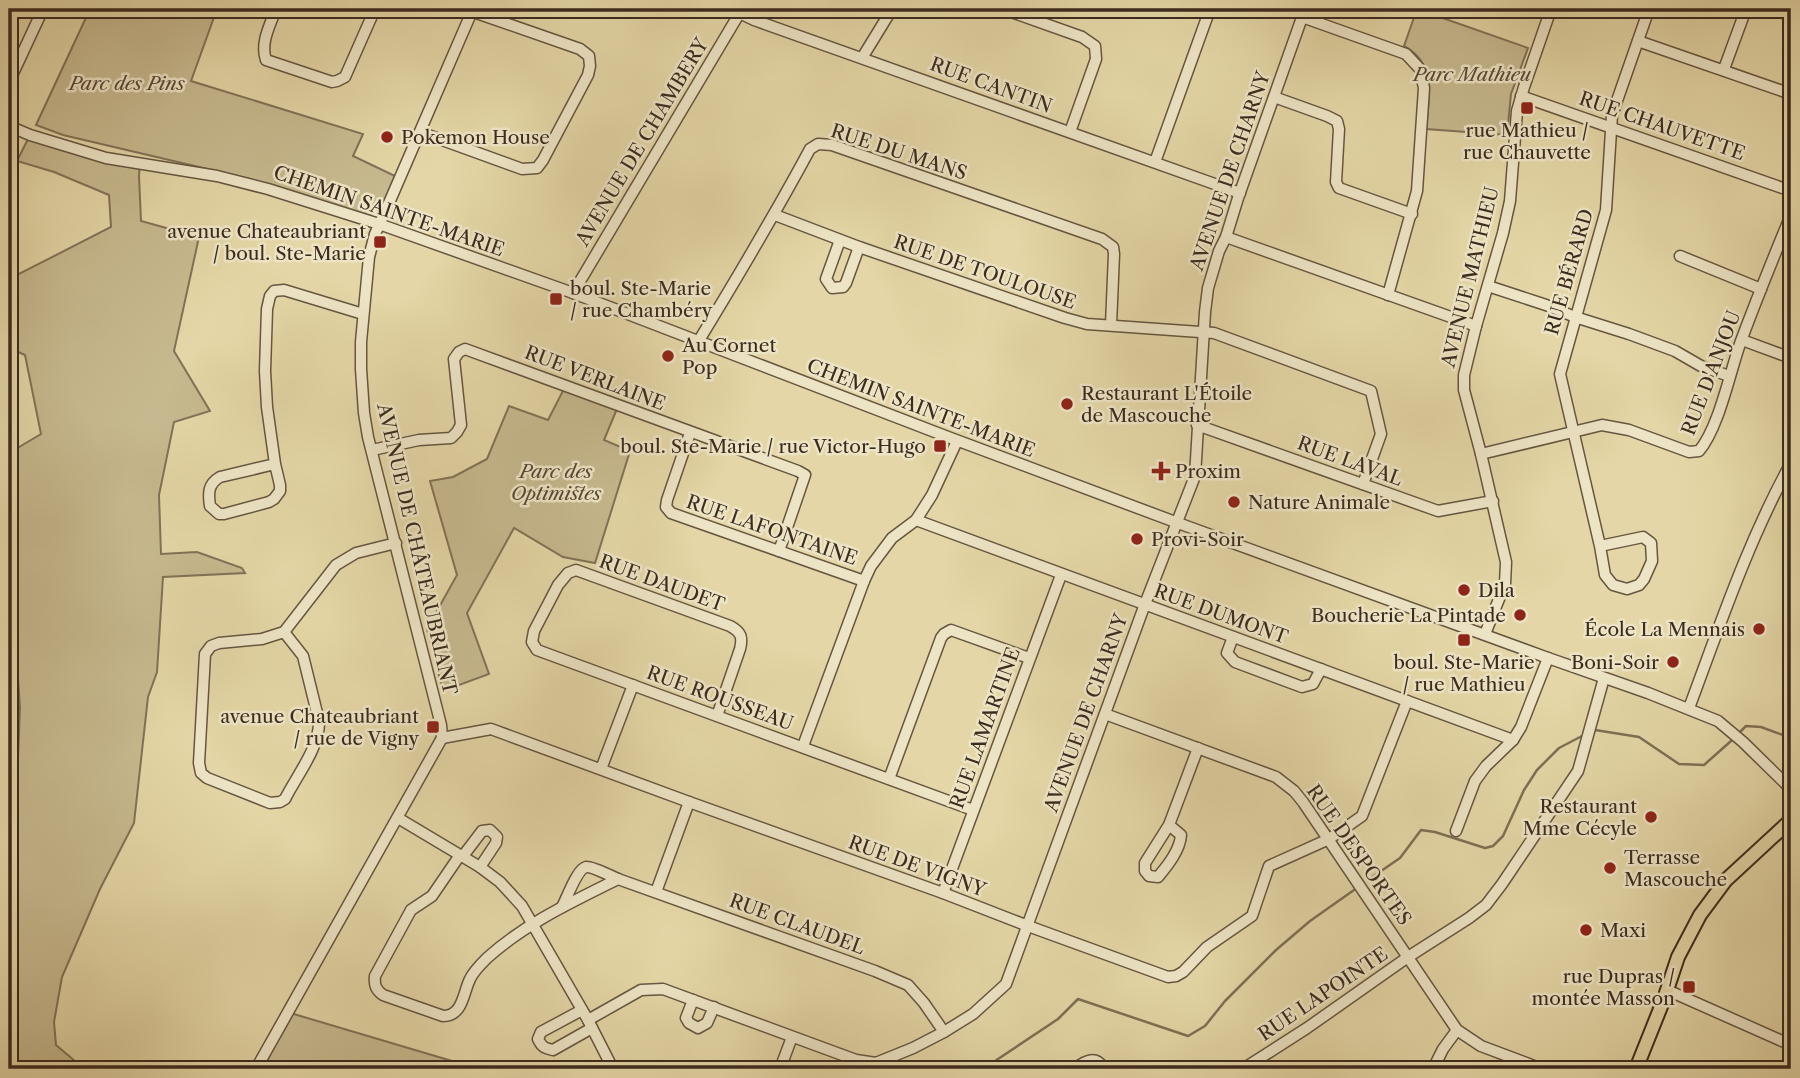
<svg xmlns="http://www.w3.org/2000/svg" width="1800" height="1078" viewBox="0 0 1800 1078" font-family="'Libre Caslon Text',serif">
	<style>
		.green { fill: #c7b98f; stroke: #827257; stroke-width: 2 }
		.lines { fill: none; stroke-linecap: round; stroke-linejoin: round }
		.stream { stroke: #7f6f54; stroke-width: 2.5 }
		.minor-casing { stroke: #665641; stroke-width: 13 }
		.major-casing { stroke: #3c2b1f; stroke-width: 16 }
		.minor { stroke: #ede4c5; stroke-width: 10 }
		.major { stroke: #e4d6a6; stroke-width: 12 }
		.poi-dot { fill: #8f2418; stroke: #ede4c5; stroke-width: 2.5 }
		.labels { text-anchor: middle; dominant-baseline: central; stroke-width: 5; stroke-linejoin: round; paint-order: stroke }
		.park-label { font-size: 19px; font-style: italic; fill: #584735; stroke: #ede4c5 }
		.street-label { font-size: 19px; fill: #3c2b1f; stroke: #ede4c5 }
		.poi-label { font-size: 19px; fill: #3c2b1f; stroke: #ede4c5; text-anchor: start }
	</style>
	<rect width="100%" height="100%" fill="#e4d6a6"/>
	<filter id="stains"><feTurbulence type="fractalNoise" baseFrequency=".00286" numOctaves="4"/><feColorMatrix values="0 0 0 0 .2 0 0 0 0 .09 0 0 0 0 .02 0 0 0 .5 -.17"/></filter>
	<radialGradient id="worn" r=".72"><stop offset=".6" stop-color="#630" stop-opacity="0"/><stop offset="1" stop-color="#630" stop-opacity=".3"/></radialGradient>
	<g class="green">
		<polygon points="90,9 217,9 191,81 363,134 353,156 395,176 384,202 376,213 367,216 250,179 63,135 36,125"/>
		<path d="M1417 9 1528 48 1511 94 1507 135 1426 129C1429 98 1437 64 1404 46Z"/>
		<polygon points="28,139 140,164 139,176 141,221 199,237 174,351 210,411 174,422 159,495 161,554 197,552 242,568 245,573 163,577 157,672 148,697 134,823 100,889 62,977 54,1022 56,1045 76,1062 92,1069 9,1069 9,890 13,883 20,708 16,648 9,644 9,453 41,434 25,355 9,348 9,230 15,238 17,275 111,227 109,195 54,172 17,161"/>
		<polygon points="566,385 619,404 604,440 630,451 595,563 563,557 514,528 467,613 489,674 443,691 427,629 457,575 430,481 453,477 487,459 509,406 548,420"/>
		<polygon points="287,1012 479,1069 256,1069"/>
	</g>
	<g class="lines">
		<g class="stream">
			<polyline points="1595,730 1639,737 1679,764 1704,765 1731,741"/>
			<polyline points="1741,731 1746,726 1761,727 1791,738"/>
			<polyline points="1368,880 1400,858 1421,830 1435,832 1485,848 1493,846 1503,836 1524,790 1537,770 1559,748 1582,736"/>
			<polyline points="983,1069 1058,1019 1078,999 1188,1036 1205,1026 1225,1001 1276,950 1310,921 1354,890"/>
		</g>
		<defs>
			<g id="minor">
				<path d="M276 9C270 25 260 43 266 60L332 82 337 81 345 77 375 9"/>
				<polyline points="731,9 754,20 1240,193"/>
				<polyline points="1003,9 1082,37 1095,46 1096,59 1070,132"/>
				<polyline points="1302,17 1406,54 1420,69 1424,88 1417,191 1388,295"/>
				<polyline points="1638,41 1791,94"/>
				<polyline points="862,58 892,9"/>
				<polyline points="1724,69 1746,9"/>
				<polyline points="9,82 43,9"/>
				<polyline points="1521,96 1791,191"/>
				<polyline points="1274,97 1327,116 1337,121 1339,129 1336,182 1339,188 1412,214"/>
				<polyline points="9,126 30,135 106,158 217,176 268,189 379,224 573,293 948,437 1178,523 1548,658 1648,693 1718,721 1743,742 1791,789"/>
				<polyline points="420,132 522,169 537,168 543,160 588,75 590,66 589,56 580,49 465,9"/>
				<polyline points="1155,162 1210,9"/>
				<polyline points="775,215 859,247 1065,318 1087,324 1214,333 1371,391 1381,434 1363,484"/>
				<polyline points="1226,237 1476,326"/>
				<polyline points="840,240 826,279 832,288 843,287 846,283 859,247"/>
				<polyline points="1680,256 1761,289"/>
				<polyline points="1488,286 1546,305 1575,317 1629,334 1675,351 1701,366 1729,376"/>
				<polyline points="573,293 742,9"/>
				<polyline points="1742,340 1791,358"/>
				<path d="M698 342C737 278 775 214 810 149L818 144 832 145 1102 239 1113 247 1114 254 1111 325"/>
				<polyline points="1197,425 1438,511 1493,501"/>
				<polyline points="690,433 667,500 666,507 671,513 864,581"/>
				<polyline points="372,450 419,440 451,438 457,432 461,425 454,359 459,352 465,349 798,471 805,475 779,551"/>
				<path d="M1481 454 1602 425 1629 430 1689 452 1699 451C1719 428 1730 371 1741 341 1757 298 1774 256 1791 215"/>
				<path d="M275 464 220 477C208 484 208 493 210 506L219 514H224L269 502 274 499 280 491V485L275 464 267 407 265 371 267 309 270 296 274 291 284 290 363 314"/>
				<polyline points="916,520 1513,740"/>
				<polyline points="1600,546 1643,537 1651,543 1652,561 1644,579 1639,585 1627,589 1613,585 1605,575 1600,546 1560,374 1606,210 1612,115 1649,9"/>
				<path d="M284 632 303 656 319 721C320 747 297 775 285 799L280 802 270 803 207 778 201 773 199 763 205 654 211 646 219 643 262 639 284 632 336 565 356 553 396 543"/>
				<polyline points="1485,634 1505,584 1506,562 1481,454 1464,390 1464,375 1476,326 1503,233 1510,201 1517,111 1524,87 1551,9"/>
				<polyline points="1233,637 1227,653 1235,662 1302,687 1313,684 1321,669"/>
				<path d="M1689 708C1720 625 1748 541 1791 463"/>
				<polyline points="1105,714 1276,777 1294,791 1303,802 1457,1030 1481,1046 1542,1069"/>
				<path d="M717 716 740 649C743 637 741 632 730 626L576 570 568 573 558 585 534 631 532 642 537 650C682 704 828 756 973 810"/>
				<polyline points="442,738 491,729 510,736 689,802 943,893 1028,926 1168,977 1176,976 1183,972 1207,947 1252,916 1269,866 1329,839 1362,816 1407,701"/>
				<polyline points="803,746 864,581 871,566 892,538 916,520 932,495 957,441"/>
				<polyline points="601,769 633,685"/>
				<polyline points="889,779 941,638 944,634 951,630 1029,658"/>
				<polyline points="398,818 480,867 500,882 522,906 588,1020 613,1069"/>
				<path d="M1169 825 1181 835C1180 850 1168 865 1158 877L1149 876 1145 871V863L1169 825 1198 748"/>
				<polyline points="1456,831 1475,781 1486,766 1513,740 1521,727 1548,658"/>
				<path d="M460 855 432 896 411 910 375 976C374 985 376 990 383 995L443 1016C463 1016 463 993 470 979 473 972 481 964 487 958 526 923 572 902 618 879"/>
				<polyline points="463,856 482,831 490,830 497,837 496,843 480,867"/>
				<polyline points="656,892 689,802"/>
				<polyline points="943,893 1061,575"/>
				<path d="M562 907C567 898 577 869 586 867 592 866 611 876 618 879L875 971 908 985 924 1003 944 1032"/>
				<polyline points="1667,990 1791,1045"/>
				<polyline points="693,1000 686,1018 689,1023 698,1028 707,1023 714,1007"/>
				<path d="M582 1010 541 1032 538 1039C542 1047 544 1048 553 1050L592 1028"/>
				<polyline points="588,1020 641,990 663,989 856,1060 876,1063 913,1048 944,1032 973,1014 1006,984 1145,604 1195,476 1205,312 1208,288 1219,251 1226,237 1238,198 1305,9"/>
				<polyline points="256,1069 442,738 441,725 368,437 364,413 361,369 361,342 369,257 375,234 389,203 473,9"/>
				<polyline points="780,1069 792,1037"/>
				<path d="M1074 1069C1083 1063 1094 1054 1103 1067L1101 1069"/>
				<polyline points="1243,1069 1307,1028 1408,957 1469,918 1486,905 1502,884 1578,771 1604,678"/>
				<polyline points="1433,1069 1443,1049 1457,1030"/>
			</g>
			<polyline id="major" points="1636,1069 1664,999 1678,957 1700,915 1726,880 1791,820"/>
		</defs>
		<use href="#minor" class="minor-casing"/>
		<use href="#major" class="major-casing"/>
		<use href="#minor" class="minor"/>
		<use href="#major" class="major"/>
	</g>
	<g class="poi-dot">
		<rect x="1520" y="101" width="14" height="14" rx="3.5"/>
		<circle cx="387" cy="137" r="7"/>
		<rect x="373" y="235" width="14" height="14" rx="3.5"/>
		<rect x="549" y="292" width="14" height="14" rx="3.5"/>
		<circle cx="668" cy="356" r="7"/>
		<circle cx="1067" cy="404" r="7"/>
		<rect x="933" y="439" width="14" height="14" rx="3.5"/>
		<path d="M1157.5 460.5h7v7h7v7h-7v7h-7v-7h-7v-7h7z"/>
		<circle cx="1234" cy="502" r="7"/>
		<circle cx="1137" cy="539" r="7"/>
		<circle cx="1464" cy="590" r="7"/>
		<circle cx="1520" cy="615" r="7"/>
		<circle cx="1759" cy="629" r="7"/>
		<rect x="1457" y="633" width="14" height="14" rx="3.5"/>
		<circle cx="1673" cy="662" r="7"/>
		<rect x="426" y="720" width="14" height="14" rx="3.5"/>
		<circle cx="1651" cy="817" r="7"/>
		<circle cx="1610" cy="868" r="7"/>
		<circle cx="1586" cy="930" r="7"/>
		<rect x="1682" y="980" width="14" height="14" rx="3.5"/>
	</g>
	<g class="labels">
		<g class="park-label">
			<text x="1472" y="74">Parc Mathieu</text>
			<text x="127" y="83">Parc des Pins</text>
			<text x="556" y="471">Parc des<tspan x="556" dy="22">Optimistes</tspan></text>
		</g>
		<g class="street-label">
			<text transform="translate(991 85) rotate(20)">RUE CANTIN</text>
			<text transform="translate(1662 126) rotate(19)">RUE CHAUVETTE</text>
			<text transform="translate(642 142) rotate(-59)">AVENUE DE CHAMBERY</text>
			<text transform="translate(899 152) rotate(18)">RUE DU MANS</text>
			<text transform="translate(1230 171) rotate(-71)">AVENUE DE CHARNY</text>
			<text transform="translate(389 211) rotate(19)">CHEMIN SAINTE-MARIE</text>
			<text transform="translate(985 272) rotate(19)">RUE DE TOULOUSE</text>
			<text transform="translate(1569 272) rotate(-74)">RUE BÉRARD</text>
			<text transform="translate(1470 277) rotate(-76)">AVENUE MATHIEU</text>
			<text transform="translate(1711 373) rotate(-69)">RUE D'ANJOU</text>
			<text transform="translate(595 378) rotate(21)">RUE VERLAINE</text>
			<text transform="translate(921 408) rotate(21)">CHEMIN SAINTE-MARIE</text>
			<text transform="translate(1350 461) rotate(20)">RUE LAVAL</text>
			<text transform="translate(772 530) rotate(19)">RUE LAFONTAINE</text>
			<text transform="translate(417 549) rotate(77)">AVENUE DE CHÂTEAUBRIANT</text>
			<text transform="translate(662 583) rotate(20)">RUE DAUDET</text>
			<text transform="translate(1221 614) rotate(20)">RUE DUMONT</text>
			<text transform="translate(720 698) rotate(20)">RUE ROUSSEAU</text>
			<text transform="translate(1086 713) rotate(-70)">AVENUE DE CHARNY</text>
			<text transform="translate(985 728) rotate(-70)">RUE LAMARTINE</text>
			<text transform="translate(1359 855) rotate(55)">RUE DESPORTES</text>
			<text transform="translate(917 866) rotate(20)">RUE DE VIGNY</text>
			<text transform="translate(797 924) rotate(20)">RUE CLAUDEL</text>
			<text transform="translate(1323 994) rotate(-34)">RUE LAPOINTE</text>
		</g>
		<g class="poi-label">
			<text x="1527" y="130" text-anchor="middle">rue Mathieu /<tspan x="1527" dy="22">rue Chauvette</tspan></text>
			<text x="401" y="137">Pokemon House</text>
			<text x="366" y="231" text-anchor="end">avenue Chateaubriant<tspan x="366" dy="22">/ boul. Ste-Marie</tspan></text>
			<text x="570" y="288">boul. Ste-Marie<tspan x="570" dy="22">/ rue Chambéry</tspan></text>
			<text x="682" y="345">Au Cornet<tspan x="682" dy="22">Pop</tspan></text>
			<text x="1081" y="393">Restaurant L'Étoile<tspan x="1081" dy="22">de Mascouche</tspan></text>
			<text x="926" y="446" text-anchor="end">boul. Ste-Marie / rue Victor-Hugo</text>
			<text x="1175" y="471">Proxim</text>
			<text x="1248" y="502">Nature Animale</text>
			<text x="1151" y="539">Provi-Soir</text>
			<text x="1478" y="590">Dila</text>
			<text x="1506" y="615" text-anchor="end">Boucherie La Pintade</text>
			<text x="1745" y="629" text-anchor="end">École La Mennais</text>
			<text x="1464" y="662" text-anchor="middle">boul. Ste-Marie<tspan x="1464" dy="22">/ rue Mathieu</tspan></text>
			<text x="1659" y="662" text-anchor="end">Boni-Soir</text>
			<text x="419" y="716" text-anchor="end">avenue Chateaubriant<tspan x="419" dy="22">/ rue de Vigny</tspan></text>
			<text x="1637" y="806" text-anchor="end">Restaurant<tspan x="1637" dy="22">Mme Cécyle</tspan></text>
			<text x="1624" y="857">Terrasse<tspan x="1624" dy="22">Mascouche</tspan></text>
			<text x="1600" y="930">Maxi</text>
			<text x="1675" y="976" text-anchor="end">rue Dupras /<tspan x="1675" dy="22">montée Masson</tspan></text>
		</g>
	</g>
	<rect width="1800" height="1078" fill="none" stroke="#e4d6a6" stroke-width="35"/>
	<rect x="10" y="10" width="1779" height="1057" fill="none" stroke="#3c2b1f" stroke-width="3.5"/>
	<rect x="18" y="18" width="1765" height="1043" fill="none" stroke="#3c2b1f" stroke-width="2"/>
	<rect width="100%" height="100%" filter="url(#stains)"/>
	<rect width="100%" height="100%" fill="url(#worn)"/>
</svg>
